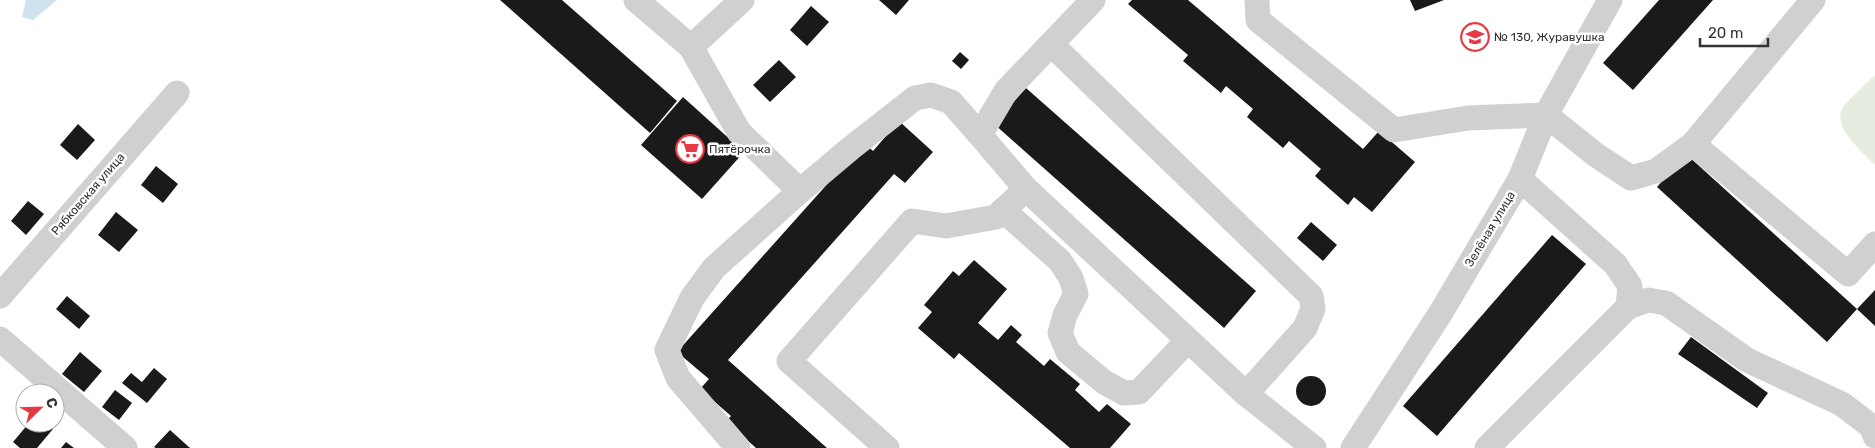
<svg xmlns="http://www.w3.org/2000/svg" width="1875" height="448" viewBox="0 0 1875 448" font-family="Rubik,sans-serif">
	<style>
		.green { fill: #e6ecdf }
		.water { fill: #cfe2ee }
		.building { fill: #1a1a1a }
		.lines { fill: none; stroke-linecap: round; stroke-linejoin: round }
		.minor { stroke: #d0d0d0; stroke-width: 25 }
		.labels { text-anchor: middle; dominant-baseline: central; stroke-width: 5; stroke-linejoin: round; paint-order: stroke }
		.poi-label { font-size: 12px; fill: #333; stroke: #fff; text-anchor: start }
		.street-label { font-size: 12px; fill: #333; stroke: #fff }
	</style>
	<rect width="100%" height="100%" fill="#fff"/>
	<path class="green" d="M1875 75V165C1863 152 1829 125 1844 106 1853 95 1865 85 1875 75Z"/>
	<polygon class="water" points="26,0 57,0 33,20 22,17"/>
	<g class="building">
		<polygon points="500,0 562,0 677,101 650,133"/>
		<polygon points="879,0 909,0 896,15"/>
		<polygon points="1132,0 1188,0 1363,149 1379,131 1415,162 1372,212 1354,197 1348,205 1315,176 1321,169 1289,141 1283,148 1247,117 1253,109 1226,86 1221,93 1183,61 1188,55 1128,4"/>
		<polygon points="1410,0 1444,0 1415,11"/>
		<polygon points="1659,0 1713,0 1633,90 1603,63"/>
		<polygon points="811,6 829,22 807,46 790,30"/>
		<polygon points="960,52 969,60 961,69 952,61"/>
		<polygon points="779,60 796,77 770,102 753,85"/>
		<polygon points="1026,88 1256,291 1224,328 994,124"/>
		<polygon points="683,97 744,152 702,199 641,145"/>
		<polygon points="899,121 933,152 905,183 894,174 728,360 827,448 756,448 726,421 731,416 700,389 709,379 677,352 864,143 873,151"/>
		<polygon points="78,124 95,140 77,160 60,145"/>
		<polygon points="1686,154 1857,309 1827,342 1657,187"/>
		<polygon points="156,166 178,184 163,203 141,185"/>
		<polygon points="28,201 44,214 26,235 11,221"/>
		<polygon points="116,212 138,230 119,252 98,235"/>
		<polygon points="1311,222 1337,245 1323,261 1297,238"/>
		<polygon points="1552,235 1586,264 1437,436 1403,406"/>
		<polygon points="974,260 1007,289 978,323 998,340 1011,325 1022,335 1016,342 1044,366 1050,359 1080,384 1075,390 1099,412 1107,404 1131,424 1110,448 1070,448 959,353 954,359 918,328 932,312 924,305 953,271 959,276"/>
		<polygon points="1875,290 1875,326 1857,309"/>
		<polygon points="67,296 90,316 79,329 56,309"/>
		<polygon points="1691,337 1768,393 1757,408 1678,354"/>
		<polygon points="80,352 102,371 84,392 62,374"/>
		<polygon points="154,368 167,379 147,403 122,383 131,373 142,382"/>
		<circle cx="1311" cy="391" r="15"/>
		<polygon points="115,390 132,403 119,420 102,407"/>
		<polygon points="29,423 46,423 53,429 37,448 20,448 13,442"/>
		<polygon points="170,430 190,448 156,448 154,447"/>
		<polygon points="66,442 74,448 61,448"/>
	</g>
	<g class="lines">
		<g class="minor">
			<polyline points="636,0 691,47 739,132 800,191 714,268 692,298 667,350 678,378 738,448"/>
			<polyline points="1257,0 1258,20 1394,130 1468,118 1546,115 1596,155 1631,178 1656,171 1693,144 1848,274 1875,244"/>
			<polyline points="1051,44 1311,296 1313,309 1305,328 1246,394"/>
			<polyline points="691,47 742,0"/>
			<polyline points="1693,144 1813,0"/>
			<polyline points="1026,189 980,135 1006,91 1093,0"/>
			<polyline points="800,191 851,148 915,98 931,95 951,102 980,135"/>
			<polyline points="1003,210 1060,261 1071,278 1076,294 1065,315 1060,333 1068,352 1104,382 1124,393 1139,392 1188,340"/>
			<polyline points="0,296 177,93"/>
			<polyline points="1628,307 1648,300 1666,303 1747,360 1842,404 1872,427 1875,436"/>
			<polyline points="0,339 125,448"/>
			<polyline points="887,448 789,361 912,221 946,226 996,217 1026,189 1246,394 1314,448"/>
			<polyline points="1353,448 1440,314 1520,179 1546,115 1610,0"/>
			<polyline points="1487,448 1628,307 1630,286 1615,264 1520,179"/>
		</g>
	</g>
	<defs>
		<symbol id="school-ring" viewBox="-11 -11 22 22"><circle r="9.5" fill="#fff" stroke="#e63946" stroke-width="1.5"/><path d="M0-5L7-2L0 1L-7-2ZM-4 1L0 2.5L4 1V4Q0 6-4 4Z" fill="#e63946"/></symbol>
		<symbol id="supermarket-ring" viewBox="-11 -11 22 22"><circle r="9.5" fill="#fff" stroke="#e63946" stroke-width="1.5"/><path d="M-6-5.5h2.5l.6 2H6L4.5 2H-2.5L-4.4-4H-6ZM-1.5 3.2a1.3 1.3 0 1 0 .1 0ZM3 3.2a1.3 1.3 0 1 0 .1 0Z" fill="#e63946"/></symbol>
	</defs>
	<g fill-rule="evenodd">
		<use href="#school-ring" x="1459" y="21" width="32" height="32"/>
		<use href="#supermarket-ring" x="674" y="133" width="32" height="32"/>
	</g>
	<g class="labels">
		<g class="poi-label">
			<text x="1494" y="37">№ 130, Журавушка</text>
			<text x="709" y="149">Пятёрочка</text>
		</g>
		<g class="street-label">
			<text transform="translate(88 194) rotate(-49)">Рябковская улица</text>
			<text transform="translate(1490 229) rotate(-59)">Зелёная улица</text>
		</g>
	</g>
	<g transform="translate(40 408) rotate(67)"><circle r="24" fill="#ffffff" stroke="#adadad"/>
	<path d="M0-4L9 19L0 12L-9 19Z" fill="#e63946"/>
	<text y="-8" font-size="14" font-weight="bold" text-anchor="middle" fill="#333333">С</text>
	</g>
	<path d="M1700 38v8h68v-8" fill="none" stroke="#333333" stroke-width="2.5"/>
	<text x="1708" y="38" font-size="15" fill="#333333" stroke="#ffffff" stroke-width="4" paint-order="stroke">20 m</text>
</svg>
